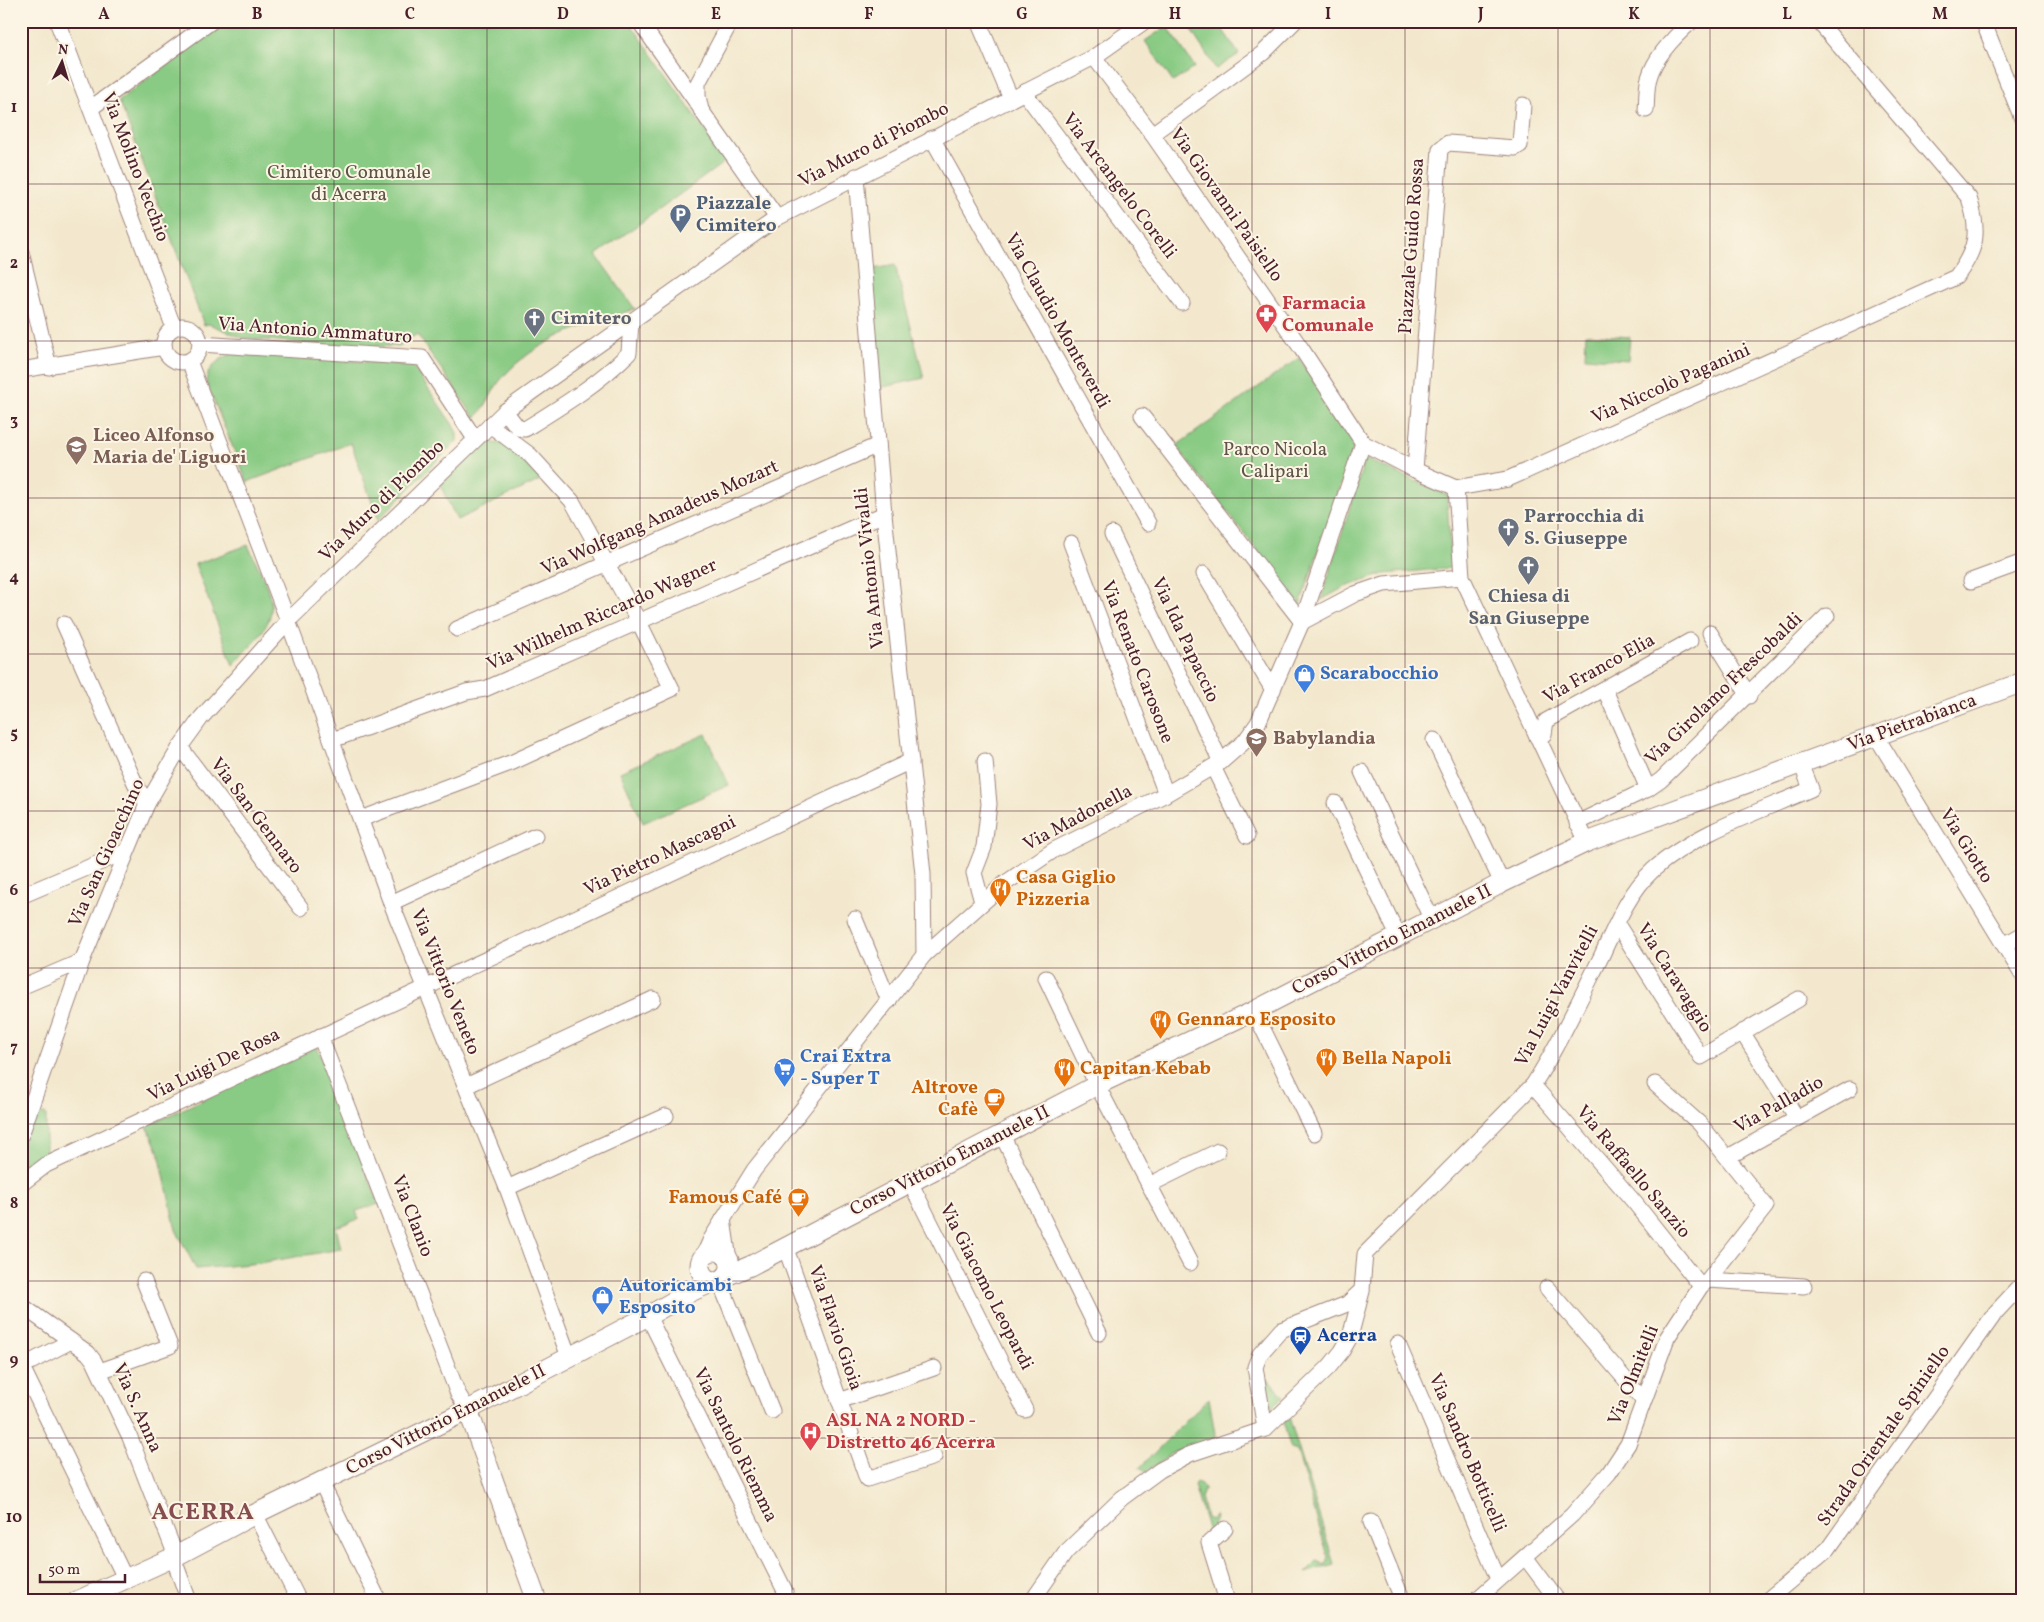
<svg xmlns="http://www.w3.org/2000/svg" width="2044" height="1622" viewBox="0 0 2044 1622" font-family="Vollkorn,serif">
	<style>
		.green { fill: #89cb84; stroke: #6a7558 }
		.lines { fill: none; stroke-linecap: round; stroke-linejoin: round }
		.minor-casing { stroke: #9e847c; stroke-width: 17 }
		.major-casing { stroke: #9e847c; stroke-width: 21 }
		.minor { stroke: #fff; stroke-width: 15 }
		.major { stroke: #fff; stroke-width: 19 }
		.grid { fill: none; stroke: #4a1f2b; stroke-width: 1; stroke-opacity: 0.55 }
		.labels { text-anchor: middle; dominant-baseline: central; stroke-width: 4; stroke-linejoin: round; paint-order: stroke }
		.street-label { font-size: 19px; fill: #4a1f2b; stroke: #fcf5e5 }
		.park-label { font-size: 19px; fill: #5d5346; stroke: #fcf5e5 }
		.service-label { font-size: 19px; font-weight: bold; fill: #4e5e75; stroke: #fcf5e5; text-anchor: start }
		.health-label { font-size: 19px; font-weight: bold; fill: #be3a42; stroke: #fcf5e5; text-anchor: start }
		.worship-label { font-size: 19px; font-weight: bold; fill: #5b616d; stroke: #fcf5e5; text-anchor: start }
		.education-label { font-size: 19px; font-weight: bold; fill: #785e54; stroke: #fcf5e5; text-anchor: start }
		.shop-label { font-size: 19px; font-weight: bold; fill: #366cbe; stroke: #fcf5e5; text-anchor: start }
		.food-label { font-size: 19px; font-weight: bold; fill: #c56008; stroke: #fcf5e5; text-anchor: start }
		.transit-label { font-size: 19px; font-weight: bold; fill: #164399; stroke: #fcf5e5; text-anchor: start }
		.district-label { font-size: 24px; font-weight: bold; letter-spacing: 1px; fill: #864d50; stroke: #fcf5e5 }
		.neatline { fill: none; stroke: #4a1f2b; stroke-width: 2 }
		.grid-label { font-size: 16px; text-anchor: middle; font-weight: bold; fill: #4a1f2b }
	</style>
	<rect width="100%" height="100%" fill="#fcf5e5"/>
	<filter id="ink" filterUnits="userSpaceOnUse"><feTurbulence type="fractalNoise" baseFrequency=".02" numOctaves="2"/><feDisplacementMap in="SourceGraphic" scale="10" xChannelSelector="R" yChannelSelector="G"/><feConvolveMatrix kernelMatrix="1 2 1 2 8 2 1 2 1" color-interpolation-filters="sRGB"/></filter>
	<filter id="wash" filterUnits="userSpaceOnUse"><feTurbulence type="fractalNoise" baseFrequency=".0096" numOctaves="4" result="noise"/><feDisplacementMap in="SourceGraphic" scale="20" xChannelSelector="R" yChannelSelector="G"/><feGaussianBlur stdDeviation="1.12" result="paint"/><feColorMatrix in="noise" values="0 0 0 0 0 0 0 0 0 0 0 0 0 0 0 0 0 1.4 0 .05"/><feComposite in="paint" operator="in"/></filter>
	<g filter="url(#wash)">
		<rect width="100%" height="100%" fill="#f3e8cd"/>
		<g class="green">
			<path d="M226 21H629L726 161 596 255 635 309C588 324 536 339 503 377 491 390 488 407 475 418L417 334 399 346 350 347 243 338 209 324 204 325 119 100Z"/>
			<polygon points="1185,21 1217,21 1239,54 1216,69"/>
			<polygon points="1167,26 1195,67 1173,82 1145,41"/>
			<polygon points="895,265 924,378 879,388 868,270"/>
			<polygon points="1586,334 1630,337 1628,360 1585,357"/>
			<path d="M233 353 412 365 453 425 457 433V441L378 520 351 443 247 482 206 382C208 366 218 360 233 353Z"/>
			<polygon points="1299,358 1355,444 1300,605 1176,446"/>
			<polygon points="485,442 503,444 547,477 457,520 440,485"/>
			<polygon points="1365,459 1447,495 1451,568 1384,574 1345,587 1321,600"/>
			<path d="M248 545C255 561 274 594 271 611 268 632 246 650 233 665L195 564Z"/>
			<polygon points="706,734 729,785 643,823 620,772"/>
			<polygon points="317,1046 379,1204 356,1211 359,1219 336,1227 341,1249 260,1263 196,1269 176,1230 159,1153 147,1126"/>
			<polygon points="46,1114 46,1165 21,1184 21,1135 28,1115"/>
			<polygon points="1263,1374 1284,1396 1273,1407 1268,1405"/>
			<polygon points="1209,1398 1215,1434 1214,1439 1174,1452 1146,1472 1139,1468"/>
			<polygon points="1289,1417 1334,1564 1305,1573 1317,1561 1325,1565 1328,1557 1297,1451 1291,1449 1283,1422"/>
			<polygon points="1196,1482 1205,1488 1201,1498 1206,1518 1212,1520 1215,1515 1216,1518 1212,1530 1208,1532 1194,1485"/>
		</g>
	</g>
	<g filter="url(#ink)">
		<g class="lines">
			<defs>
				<g id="minor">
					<polyline points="57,21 174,328"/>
					<polyline points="639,21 699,106"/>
					<polyline points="731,21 698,83 698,96 701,110 777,218"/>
					<polyline points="978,21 1011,99"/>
					<polyline points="1983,21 2023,121"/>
					<polyline points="1094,57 1152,134 1301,348 1363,443 1415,470 1456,488"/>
					<polyline points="1024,92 1182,303"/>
					<polyline points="91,108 212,21"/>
					<path d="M1646 110C1647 100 1646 88 1649 78 1655 56 1675 36 1692 21"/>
					<polyline points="1152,134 1263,53 1295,21"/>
					<polyline points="932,138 1148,523"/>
					<polyline points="856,176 884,514 923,874 924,955"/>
					<polyline points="21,252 49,367"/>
					<circle cx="182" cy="344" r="18"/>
					<polyline points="200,344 422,358 475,439"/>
					<polyline points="189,361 288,621 391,903 507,1188 569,1357"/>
					<polyline points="21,370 164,347"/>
					<path d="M505 411 518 428 525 429C562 406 598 384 629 353L631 322"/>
					<polyline points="1142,416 1302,622"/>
					<polyline points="1415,470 1440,149 1448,143 1515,148 1520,145 1523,105"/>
					<path d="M1456 488 1508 479 1956 277C1977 249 1980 232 1969 198L1818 21"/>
					<polyline points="1456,488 1462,577 1587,842"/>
					<polyline points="1112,534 1221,762"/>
					<polyline points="1071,543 1166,794"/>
					<polyline points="1204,574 1273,690"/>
					<polyline points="1971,581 2023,562"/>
					<polyline points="1302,622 1355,594 1384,584 1462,577"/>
					<polyline points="64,624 135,783 147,804"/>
					<polyline points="457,629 878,445"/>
					<polyline points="1710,633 1749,696"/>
					<polyline points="1605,690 1648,789"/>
					<polyline points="1876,736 2023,976"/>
					<polyline points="1537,737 1544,734 1546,721 1690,641"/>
					<polyline points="332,740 466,692 485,689 884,514"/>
					<polyline points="1434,740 1502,883"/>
					<polyline points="180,747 301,908"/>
					<polyline points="1213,767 1247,836"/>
					<polyline points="1362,772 1432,920"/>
					<polyline points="1335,803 1398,936"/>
					<polyline points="361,819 513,762 672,689 638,620 572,501 530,455 490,425"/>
					<polyline points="1577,823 1648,789 1661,780 1827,616"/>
					<polyline points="21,896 127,851"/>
					<polyline points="982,902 974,873 984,847 989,804 985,761"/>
					<polyline points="391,903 535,836"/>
					<polyline points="855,919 889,1001"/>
					<polyline points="1617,924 1701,1057 1799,999"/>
					<polyline points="2004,945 2023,934"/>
					<polyline points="1046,978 1097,1085 1190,1263"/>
					<polyline points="21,987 82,961"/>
					<polyline points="1254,1011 1314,1133"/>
					<polyline points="1742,1032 1797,1118"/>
					<polyline points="320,1036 458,1394 468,1410"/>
					<polyline points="1533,1085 1635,1203 1701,1286"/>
					<polyline points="466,1086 653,999"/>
					<polyline points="21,1135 82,961 147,804 180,747 201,718 288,621 505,411 777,218 1094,57 1145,21"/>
					<polyline points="1002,1135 1099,1333"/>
					<polyline points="1728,1157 1850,1089"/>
					<polyline points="910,1182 1025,1410"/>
					<polyline points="21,1184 46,1165 911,761"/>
					<polyline points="1149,1185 1218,1151"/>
					<polyline points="507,1188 666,1116"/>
					<polyline points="723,1219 729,1260"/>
					<polyline points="785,1246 867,1479 934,1457"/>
					<polyline points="703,1257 711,1239 754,1170 924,955 1004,884 1054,850 1166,794 1221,762 1245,741 1258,723 1302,622 1363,443"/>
					<polyline points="719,1280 772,1411"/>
					<polyline points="1708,1280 1804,1286"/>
					<polyline points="1547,1288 1643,1400"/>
					<polyline points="21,1305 88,1353 94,1361 129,1435 176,1556"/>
					<polyline points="648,1316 785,1591"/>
					<polyline points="1398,1344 1498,1579"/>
					<polyline points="21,1367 71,1341"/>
					<polyline points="22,1367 125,1578"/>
					<polyline points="100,1371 170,1346 144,1281"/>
					<polyline points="839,1401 934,1368"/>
					<path d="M1265 1429 1255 1367 1260 1354 1281 1330 1347 1304 1362 1290 1365 1254 1533 1085C1559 1044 1579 1001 1601 957 1615 927 1628 893 1653 870 1694 833 1761 811 1811 789L1801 763"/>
					<polyline points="321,1482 379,1601"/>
					<polyline points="255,1514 299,1601"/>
					<polyline points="1371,1522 1403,1601"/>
					<polyline points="1225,1529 1209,1543 1227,1601"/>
					<polyline points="173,1557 189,1601"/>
					<polyline points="1526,1558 1558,1601"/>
					<polyline points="1032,1601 1066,1552 1122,1498 1160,1470 1190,1454 1265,1429 1329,1367 1342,1351 1350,1337 1362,1291"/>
					<polyline points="1475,1601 1572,1515 1609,1473 1628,1444 1667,1338 1701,1286 1708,1280 1766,1206 1700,1124 1655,1084"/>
					<polyline points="1766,1601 1828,1549 1996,1312 2023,1283"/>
				</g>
				<g id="major">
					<circle cx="715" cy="1266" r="15"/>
					<polyline points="726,1276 750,1266 1097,1085 1254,1011 1502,883 1587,842 2023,682"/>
					<polyline points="468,1410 537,1601"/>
					<polyline points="77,1601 176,1556 255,1514 468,1410 648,1316 686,1294 715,1281"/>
				</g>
			</defs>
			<use href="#minor" class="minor-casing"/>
			<use href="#major" class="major-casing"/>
			<use href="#minor" class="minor"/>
			<use href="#major" class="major"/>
		</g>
	</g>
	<path class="grid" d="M180 21V1601M334 21V1601M487 21V1601M640 21V1601M792 21V1601M946 21V1601M1098 21V1601M1252 21V1601M1405 21V1601M1558 21V1601M1710 21V1601M1864 21V1601M21 184H2023M21 341H2023M21 498H2023M21 654H2023M21 811H2023M21 968H2023M21 1124H2023M21 1281H2023M21 1438H2023"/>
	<defs>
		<symbol id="parking-pin" viewBox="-11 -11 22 30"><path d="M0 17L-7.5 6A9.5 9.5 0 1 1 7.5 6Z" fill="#5c6f8a" stroke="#fcf5e5"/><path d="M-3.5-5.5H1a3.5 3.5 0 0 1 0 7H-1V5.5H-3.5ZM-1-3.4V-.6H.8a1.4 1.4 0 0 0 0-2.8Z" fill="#fff"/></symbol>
		<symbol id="pharmacy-pin" viewBox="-11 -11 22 30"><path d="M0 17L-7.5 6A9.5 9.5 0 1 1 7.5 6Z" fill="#e0444e" stroke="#fcf5e5"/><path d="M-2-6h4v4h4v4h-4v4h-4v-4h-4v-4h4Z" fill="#fff"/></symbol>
		<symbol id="church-pin" viewBox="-11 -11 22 30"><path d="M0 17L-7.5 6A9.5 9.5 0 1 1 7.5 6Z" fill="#6b7280" stroke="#fcf5e5"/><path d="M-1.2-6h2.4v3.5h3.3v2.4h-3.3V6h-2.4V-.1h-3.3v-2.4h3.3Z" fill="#fff"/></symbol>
		<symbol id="school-pin" viewBox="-11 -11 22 30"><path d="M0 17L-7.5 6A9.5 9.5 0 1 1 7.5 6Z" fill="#8d6e63" stroke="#fcf5e5"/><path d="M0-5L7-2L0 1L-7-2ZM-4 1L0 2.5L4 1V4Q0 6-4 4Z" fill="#fff"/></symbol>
		<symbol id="shop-pin" viewBox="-11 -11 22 30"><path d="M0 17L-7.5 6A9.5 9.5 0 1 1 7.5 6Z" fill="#3f7fe0" stroke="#fcf5e5"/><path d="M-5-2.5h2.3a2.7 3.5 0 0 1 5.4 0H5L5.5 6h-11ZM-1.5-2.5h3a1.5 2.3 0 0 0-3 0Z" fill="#fff"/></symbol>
		<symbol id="restaurant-pin" viewBox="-11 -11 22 30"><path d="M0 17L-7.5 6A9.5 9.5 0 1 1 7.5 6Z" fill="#e8710a" stroke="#fcf5e5"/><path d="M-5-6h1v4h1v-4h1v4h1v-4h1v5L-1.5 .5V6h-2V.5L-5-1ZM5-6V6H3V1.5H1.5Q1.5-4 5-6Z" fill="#fff"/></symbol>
		<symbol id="supermarket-pin" viewBox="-11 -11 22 30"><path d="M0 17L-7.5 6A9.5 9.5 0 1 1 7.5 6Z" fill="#3f7fe0" stroke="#fcf5e5"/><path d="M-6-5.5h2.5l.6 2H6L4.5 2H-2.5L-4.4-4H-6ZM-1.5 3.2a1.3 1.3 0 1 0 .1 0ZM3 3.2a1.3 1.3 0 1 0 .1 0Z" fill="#fff"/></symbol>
		<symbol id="cafe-pin" viewBox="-11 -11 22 30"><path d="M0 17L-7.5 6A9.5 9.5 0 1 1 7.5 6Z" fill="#e8710a" stroke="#fcf5e5"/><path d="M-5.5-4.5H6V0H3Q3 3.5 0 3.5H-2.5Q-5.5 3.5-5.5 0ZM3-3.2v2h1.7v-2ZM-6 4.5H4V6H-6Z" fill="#fff"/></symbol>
		<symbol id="station-pin" viewBox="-11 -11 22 30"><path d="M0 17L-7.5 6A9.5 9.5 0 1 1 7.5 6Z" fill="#1a4fb4" stroke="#fcf5e5"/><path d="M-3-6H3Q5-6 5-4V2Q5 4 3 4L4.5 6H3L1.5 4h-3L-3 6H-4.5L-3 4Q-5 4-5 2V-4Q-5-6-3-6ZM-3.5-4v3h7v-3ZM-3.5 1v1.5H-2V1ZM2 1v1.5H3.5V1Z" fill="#fff"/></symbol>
		<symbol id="hospital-pin" viewBox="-11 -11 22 30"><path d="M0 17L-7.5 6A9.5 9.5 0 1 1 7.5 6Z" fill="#e0444e" stroke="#fcf5e5"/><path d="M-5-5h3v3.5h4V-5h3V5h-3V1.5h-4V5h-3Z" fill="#fff"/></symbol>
	</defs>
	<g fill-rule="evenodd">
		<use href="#parking-pin" x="668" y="202" width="25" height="34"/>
		<use href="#pharmacy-pin" x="1254" y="302" width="25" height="34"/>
		<use href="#church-pin" x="522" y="306" width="25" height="34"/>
		<use href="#school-pin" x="64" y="434" width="25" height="34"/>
		<use href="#church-pin" x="1496" y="516" width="25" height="34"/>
		<use href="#church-pin" x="1516" y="554" width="25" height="34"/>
		<use href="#shop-pin" x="1292" y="662" width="25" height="34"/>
		<use href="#school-pin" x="1244" y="726" width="25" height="34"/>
		<use href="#restaurant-pin" x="988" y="876" width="25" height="34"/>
		<use href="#restaurant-pin" x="1148" y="1008" width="25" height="34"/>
		<use href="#restaurant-pin" x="1314" y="1046" width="25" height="34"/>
		<use href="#supermarket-pin" x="772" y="1056" width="25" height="34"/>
		<use href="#restaurant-pin" x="1052" y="1056" width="25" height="34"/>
		<use href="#cafe-pin" x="982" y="1086" width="25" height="34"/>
		<use href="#cafe-pin" x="786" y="1186" width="25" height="34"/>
		<use href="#shop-pin" x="590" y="1284" width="25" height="34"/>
		<use href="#station-pin" x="1288" y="1324" width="25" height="34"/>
		<use href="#hospital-pin" x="798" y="1420" width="25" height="34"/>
	</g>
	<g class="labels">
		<g class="street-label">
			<text transform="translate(874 145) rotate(-27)">Via Muro di Piombo</text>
			<text transform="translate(135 167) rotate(69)">Via Molino Vecchio</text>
			<text transform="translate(1119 186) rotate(53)">Via Arcangelo Corelli</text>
			<text transform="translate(1226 205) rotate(55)">Via Giovanni Paisiello</text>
			<text transform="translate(1412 246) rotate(-86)">Piazzale Guido Rossa</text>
			<text transform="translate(1057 321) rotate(61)">Via Claudio Monteverdi</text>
			<text transform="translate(315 331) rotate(4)">Via Antonio Ammaturo</text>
			<text transform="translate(1671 384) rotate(-24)">Via Niccolò Paganini</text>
			<text transform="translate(382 501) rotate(-44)">Via Muro di Piombo</text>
			<text transform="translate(660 518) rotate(-24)">Via Wolfgang Amadeus Mozart</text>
			<text transform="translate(870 568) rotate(-96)">Via Antonio Vivaldi</text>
			<text transform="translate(602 615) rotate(-24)">Via Wilhelm Riccardo Wagner</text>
			<text transform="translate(1185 640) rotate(65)">Via Ida Papaccio</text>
			<text transform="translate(1137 662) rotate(69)">Via Renato Carosone</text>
			<text transform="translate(1599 669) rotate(-29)">Via Franco Elia</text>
			<text transform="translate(1724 689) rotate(-44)">Via Girolamo Frescobaldi</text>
			<text transform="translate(1912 723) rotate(-20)">Via Pietrabianca</text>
			<text transform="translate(256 816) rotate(53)">Via San Gennaro</text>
			<text transform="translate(1078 818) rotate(-28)">Via Madonella</text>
			<text transform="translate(1966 846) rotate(58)">Via Giotto</text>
			<text transform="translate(107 853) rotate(-66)">Via San Gioacchino</text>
			<text transform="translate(660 856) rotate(-25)">Via Pietro Mascagni</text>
			<text transform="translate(1392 940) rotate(-27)">Corso Vittorio Emanuele II</text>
			<text transform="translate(1674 978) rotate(58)">Via Caravaggio</text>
			<text transform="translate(445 982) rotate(68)">Via Vittorio Veneto</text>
			<text transform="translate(1557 996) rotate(-62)">Via Luigi Vanvitelli</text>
			<text transform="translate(214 1065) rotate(-26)">Via Luigi De Rosa</text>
			<text transform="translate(1779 1105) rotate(-29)">Via Palladio</text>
			<text transform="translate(950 1161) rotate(-27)">Corso Vittorio Emanuele II</text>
			<text transform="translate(1633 1172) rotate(50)">Via Raffaello Sanzio</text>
			<text transform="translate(412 1216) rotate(69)">Via Clanio</text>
			<text transform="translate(986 1287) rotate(63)">Via Giacomo Leopardi</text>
			<text transform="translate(835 1328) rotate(71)">Via Flavio Gioia</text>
			<text transform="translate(1634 1375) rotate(-68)">Via Olmitelli</text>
			<text transform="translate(137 1408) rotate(66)">Via S. Anna</text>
			<text transform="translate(446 1420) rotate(-27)">Corso Vittorio Emanuele II</text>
			<text transform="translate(1884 1436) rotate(-55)">Strada Orientale Spiniello</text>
			<text transform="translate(735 1445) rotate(64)">Via Santolo Riemma</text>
			<text transform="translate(1467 1453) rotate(67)">Via Sandro Botticelli</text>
		</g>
		<g class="park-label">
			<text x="349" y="173">Cimitero Comunale<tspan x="349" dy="22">di Acerra</tspan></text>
			<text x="1275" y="450">Parco Nicola<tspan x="1275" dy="22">Calipari</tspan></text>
		</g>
		<g class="service-label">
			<text x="696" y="204">Piazzale<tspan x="696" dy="22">Cimitero</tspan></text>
		</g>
		<g class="health-label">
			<text x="1282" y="304">Farmacia<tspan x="1282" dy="22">Comunale</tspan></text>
			<text x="826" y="1421">ASL NA 2 NORD -<tspan x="826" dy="22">Distretto 46 Acerra</tspan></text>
		</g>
		<g class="worship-label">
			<text x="551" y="319">Cimitero</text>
			<text x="1524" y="517">Parrocchia di<tspan x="1524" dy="22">S. Giuseppe</tspan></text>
			<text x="1529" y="597" text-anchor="middle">Chiesa di<tspan x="1529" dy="22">San Giuseppe</tspan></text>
		</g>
		<g class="education-label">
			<text x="93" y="436">Liceo Alfonso<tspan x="93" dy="22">Maria de' Liguori</tspan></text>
			<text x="1273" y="739">Babylandia</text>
		</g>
		<g class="shop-label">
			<text x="1320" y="674">Scarabocchio</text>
			<text x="800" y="1057">Crai Extra<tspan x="800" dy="22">- Super T</tspan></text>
			<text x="619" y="1286">Autoricambi<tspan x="619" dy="22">Esposito</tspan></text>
		</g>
		<g class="food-label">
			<text x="1016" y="878">Casa Giglio<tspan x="1016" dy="22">Pizzeria</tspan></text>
			<text x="1177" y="1020">Gennaro Esposito</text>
			<text x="1342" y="1059">Bella Napoli</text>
			<text x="1080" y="1069">Capitan Kebab</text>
			<text x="978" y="1088" text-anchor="end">Altrove<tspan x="978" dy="22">Cafè</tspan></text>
			<text x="782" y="1198" text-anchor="end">Famous Café</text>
		</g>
		<g class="transit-label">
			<text x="1317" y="1336">Acerra</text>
		</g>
		<g class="district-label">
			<text x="203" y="1513">ACERRA</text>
		</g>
	</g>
	<rect width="2044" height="1622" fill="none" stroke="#fcf5e5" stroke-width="55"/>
	<g transform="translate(62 62) rotate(5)" stroke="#fcf5e5" stroke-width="4" paint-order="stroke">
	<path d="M0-4L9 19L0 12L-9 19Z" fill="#4a1f2b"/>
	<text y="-8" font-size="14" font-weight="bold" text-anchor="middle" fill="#4a1f2b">N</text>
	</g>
	<path d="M40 1574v8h85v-8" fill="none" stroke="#4a1f2b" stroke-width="2.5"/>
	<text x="48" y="1574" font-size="15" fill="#4a1f2b" stroke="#fcf5e5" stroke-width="4" paint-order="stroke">50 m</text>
	<rect x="28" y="28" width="1988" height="1566" class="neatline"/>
	<g class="grid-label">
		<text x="104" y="19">A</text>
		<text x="257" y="19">B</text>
		<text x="410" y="19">C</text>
		<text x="563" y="19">D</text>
		<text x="716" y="19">E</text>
		<text x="869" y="19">F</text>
		<text x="1022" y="19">G</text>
		<text x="1175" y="19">H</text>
		<text x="1328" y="19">I</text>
		<text x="1481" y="19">J</text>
		<text x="1634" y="19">K</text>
		<text x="1787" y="19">L</text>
		<text x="1940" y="19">M</text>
		<text x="14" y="112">1</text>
		<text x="14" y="268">2</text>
		<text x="14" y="425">3</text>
		<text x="14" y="582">4</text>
		<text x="14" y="738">5</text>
		<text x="14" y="895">6</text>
		<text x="14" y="1052">7</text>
		<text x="14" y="1208">8</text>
		<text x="14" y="1365">9</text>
		<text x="14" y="1522">10</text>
	</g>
</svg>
